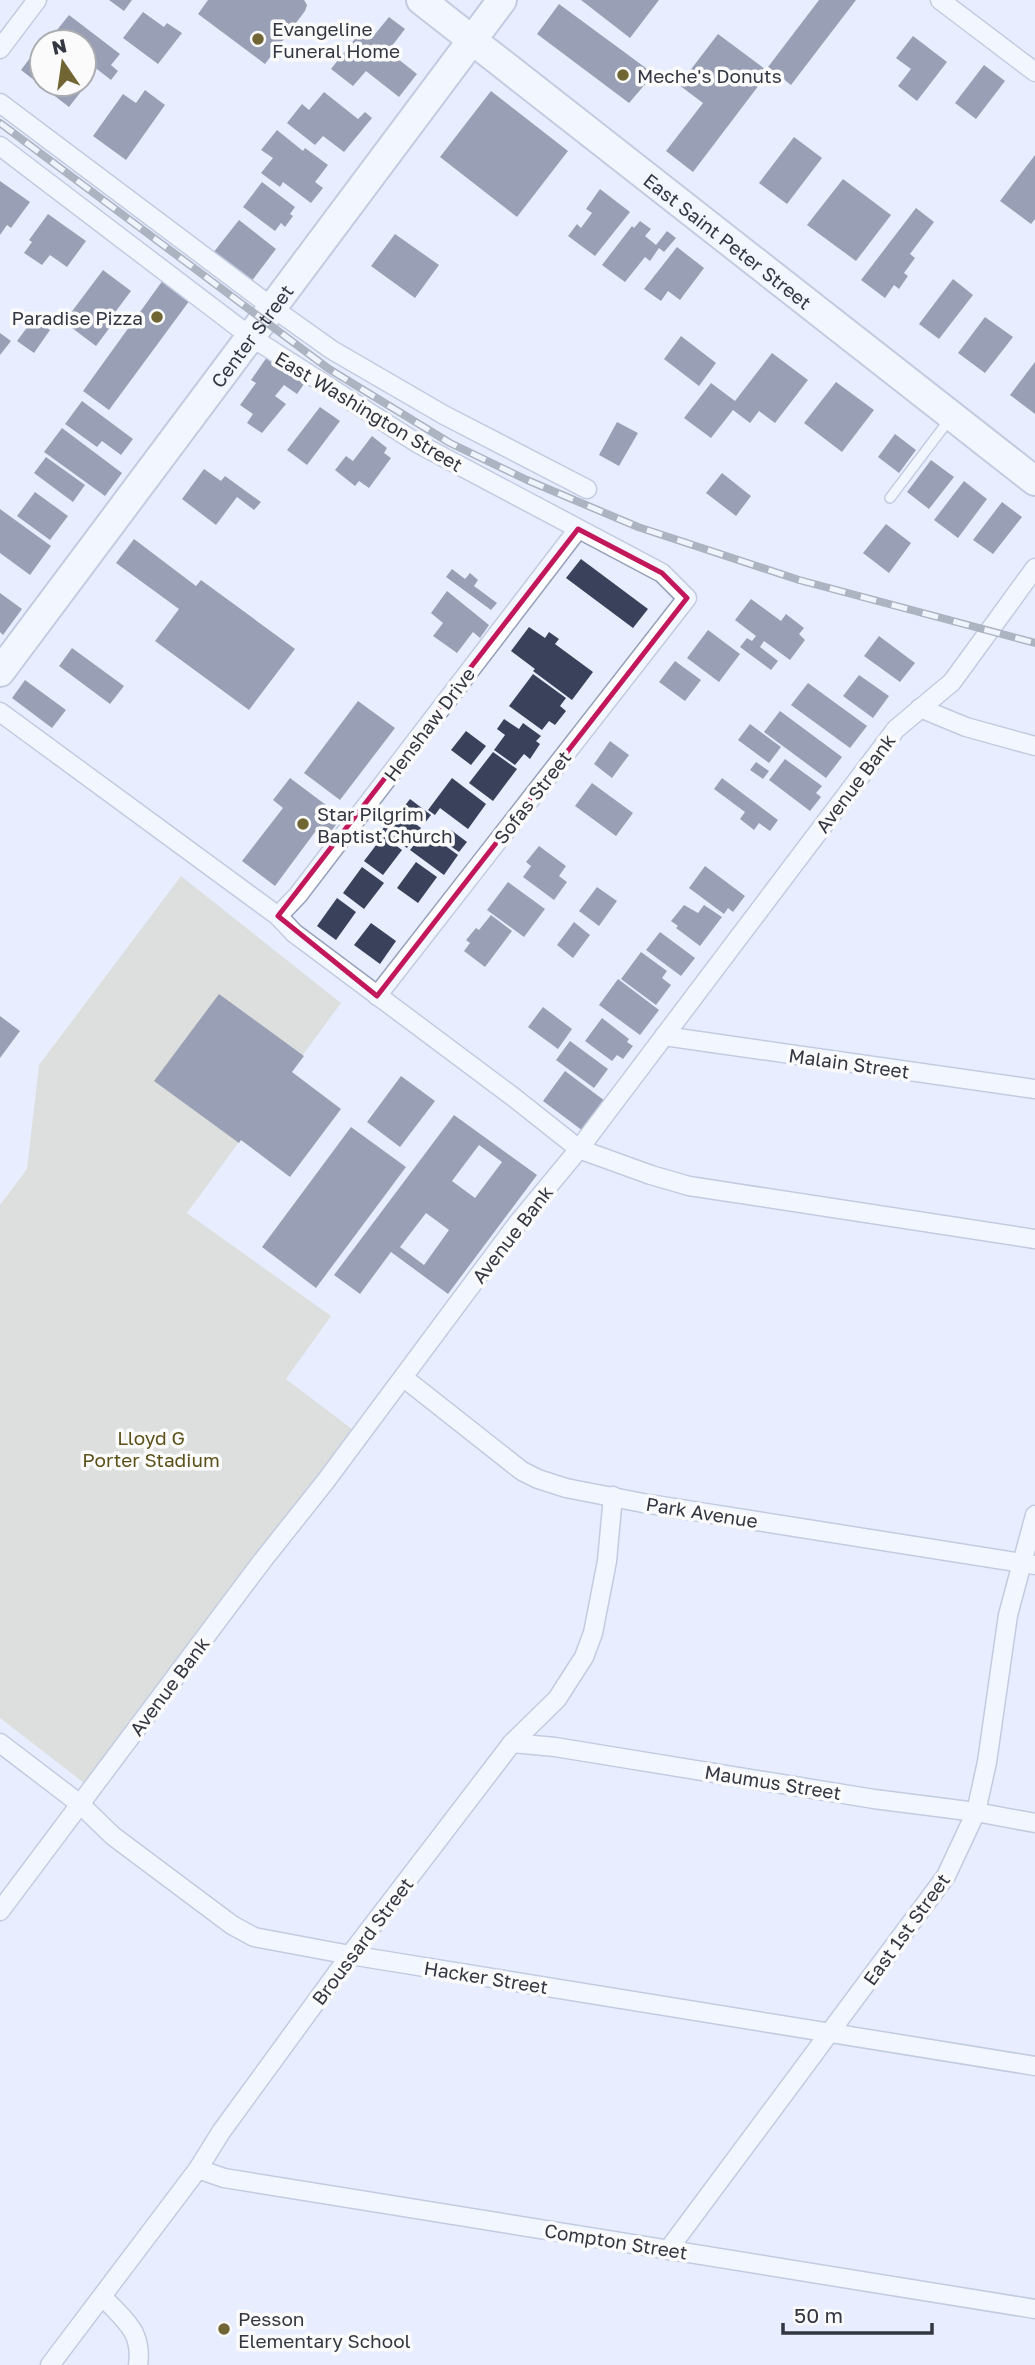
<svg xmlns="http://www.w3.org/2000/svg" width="1035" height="2365" viewBox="0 0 1035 2365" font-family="'Golos Text',sans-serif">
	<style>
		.green { fill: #d1ccb6 }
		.building { fill: #3a425b; fill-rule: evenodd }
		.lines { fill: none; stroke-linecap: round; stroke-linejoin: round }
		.lane-casing { stroke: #97a0bb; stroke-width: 12 }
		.street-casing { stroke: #97a0bb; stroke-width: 21 }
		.primary-casing { stroke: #97a0bb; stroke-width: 32 }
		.lane { stroke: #fff; stroke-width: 9 }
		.street { stroke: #fff; stroke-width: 18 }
		.primary { stroke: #fff; stroke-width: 28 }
		.rail-casing { stroke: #656a76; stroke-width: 8 }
		.rail { stroke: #fbfbfb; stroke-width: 5; stroke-dasharray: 16; stroke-linecap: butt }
		.marked { fill: none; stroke: #c2185b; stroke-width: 5; stroke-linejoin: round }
		.poi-dot { fill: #716633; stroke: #fbfbfb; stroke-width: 2.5 }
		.labels { text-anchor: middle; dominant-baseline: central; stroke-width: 7; stroke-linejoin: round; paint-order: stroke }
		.poi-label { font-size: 19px; fill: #333742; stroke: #fbfbfb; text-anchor: start }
		.street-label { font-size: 19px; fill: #333742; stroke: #fbfbfb }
		.park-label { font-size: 19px; fill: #5c5019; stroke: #fbfbfb }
	</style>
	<rect width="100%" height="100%" fill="#e8eeff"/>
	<polygon class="green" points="181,876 341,1003 187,1213 331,1316 286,1379 356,1432 84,1783 0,1718 0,1205 27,1169 39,1065"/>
	<g class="building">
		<polygon points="109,0 132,0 124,11"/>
		<polygon points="208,0 304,0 307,5 305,11 265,64 198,14"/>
		<polygon points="581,0 659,0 630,38"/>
		<polygon points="819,0 856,0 791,85 768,67"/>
		<polygon points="559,4 654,74 629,103 537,34"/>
		<polygon points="143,12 164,27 167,23 182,33 158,64 123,38"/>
		<polygon points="69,15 120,54 111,65 118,71 111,80 84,59 84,42 62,42 53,35"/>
		<polygon points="389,17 405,29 388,51 417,74 399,97 366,71 353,86 331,69 361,31 371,39"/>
		<polygon points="718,34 769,72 693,172 666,151 703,103 679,85"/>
		<polygon points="913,36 947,62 917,101 898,86 911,69 896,58"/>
		<polygon points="42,42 42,84 84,84 84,67 94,75 69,107 21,70"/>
		<polygon points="984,65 1005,81 976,119 955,103"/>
		<polygon points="145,90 165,105 126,160 93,136 123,94 136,103"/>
		<polygon points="491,91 568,151 517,217 440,157"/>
		<polygon points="324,92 358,119 365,112 372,118 344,152 323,136 315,145 287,123 302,104 309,110"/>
		<polygon points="277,130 303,151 305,148 328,165 315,182 323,188 311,203 283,182 280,187 261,173 273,158 261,150"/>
		<polygon points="794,137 822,158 787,204 759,183"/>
		<polygon points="1035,155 1035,219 1031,224 1000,201"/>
		<polygon points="843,179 891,215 856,261 807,225"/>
		<polygon points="0,181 30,202 11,228 7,225 0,235"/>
		<polygon points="262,182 295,207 290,214 293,216 285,227 281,223 275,231 243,207"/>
		<polygon points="600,189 630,212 595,256 568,236 577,224 581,228 592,213 586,209"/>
		<polygon points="916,208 934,222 910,254 915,258 904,273 908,276 899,289 894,285 885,298 861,280"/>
		<polygon points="48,214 86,241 67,267 50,255 42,265 24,253 32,242 29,240"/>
		<polygon points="239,220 276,249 251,282 213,253"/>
		<polygon points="640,221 651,229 645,236 656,245 667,231 676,238 664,252 659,248 650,261 645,257 625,282 602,265 632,226 634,228"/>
		<polygon points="395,234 439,265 415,298 371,266"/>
		<polygon points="677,247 704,268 680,300 668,291 661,301 644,289"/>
		<polygon points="103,270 131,291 107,323 111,326 96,346 64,322"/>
		<polygon points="953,279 973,295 939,339 919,324"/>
		<polygon points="163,280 190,300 109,410 83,391"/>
		<polygon points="985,317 1013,337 985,373 958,353"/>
		<polygon points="34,318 50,330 34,353 17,341"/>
		<polygon points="0,333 11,341 0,355"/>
		<polygon points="681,336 716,363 699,386 664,359"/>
		<polygon points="772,353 808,380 775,423 759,411 750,423 733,410 711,438 684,418 711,383 735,401"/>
		<polygon points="267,357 304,384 297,394 284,385 275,396 286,404 262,433 247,423 253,414 240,405 256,383 251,380"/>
		<polygon points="1035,362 1035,414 1010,395"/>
		<polygon points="836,382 874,410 842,452 804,423"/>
		<polygon points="82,401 133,439 121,455 102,441 97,447 65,424"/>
		<polygon points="320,407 340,421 307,465 287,450"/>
		<polygon points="617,422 638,433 619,466 599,455"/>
		<polygon points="62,428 122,473 105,496 44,452"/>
		<polygon points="895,434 916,450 899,473 878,457"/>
		<polygon points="372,436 387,448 384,453 391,458 369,488 359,481 355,486 335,470 346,456 353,461"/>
		<polygon points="46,457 85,485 73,502 34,473"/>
		<polygon points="931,460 954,477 929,509 907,492"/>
		<polygon points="204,469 221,481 225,476 261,502 254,510 237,497 216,525 182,499"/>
		<polygon points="722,473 751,496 736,516 706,493"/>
		<polygon points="964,481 987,499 958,538 934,520"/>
		<polygon points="35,492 68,516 50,540 17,516"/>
		<polygon points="1002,502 1022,517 993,554 973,540"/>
		<polygon points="0,509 51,546 30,575 0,553"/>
		<polygon points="886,524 911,543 889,573 863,553"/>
		<polygon points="134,539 196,586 201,580 295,649 249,710 155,641 179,609 116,563"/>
		<polygon points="581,559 648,609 633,628 566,578"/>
		<polygon points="452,569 465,579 470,573 478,580 474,586 497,603 491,610 446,577"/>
		<polygon points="447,591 489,625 480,638 473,632 457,653 433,636 443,623 431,613"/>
		<polygon points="0,593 22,609 3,635 0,632"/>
		<polygon points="751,599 781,621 786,614 804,628 799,634 805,640 790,660 764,641 760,647 778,661 771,670 740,647 747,638 752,641 756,636 735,620"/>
		<polygon points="529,627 545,638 549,632 559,639 555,644 593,672 572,700 533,671 535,669 511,651"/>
		<polygon points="708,630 740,654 719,682 687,658"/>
		<polygon points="879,636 915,663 900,682 864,656"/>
		<polygon points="72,648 124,686 110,704 59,666"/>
		<polygon points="675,661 701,680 685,701 659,682"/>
		<polygon points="533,674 566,698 560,706 566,711 555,725 549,721 542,730 509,706"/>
		<polygon points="859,675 889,696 873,718 843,696"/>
		<polygon points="25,680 66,710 52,728 12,698"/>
		<polygon points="808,683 867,726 850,748 791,705"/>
		<polygon points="358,701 395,728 340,800 304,773"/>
		<polygon points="780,711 842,757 826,778 764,732"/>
		<polygon points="504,719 519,729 523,723 541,736 536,741 540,744 530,759 524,754 515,765 494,750 505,735 497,729"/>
		<polygon points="750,724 781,747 769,763 738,740"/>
		<polygon points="466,731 486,746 471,765 451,750"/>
		<polygon points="610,741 629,755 612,778 594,764"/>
		<polygon points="493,752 517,769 493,801 469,783"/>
		<polygon points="785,759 822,786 816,793 821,797 810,811 769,780"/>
		<polygon points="756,762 769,771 763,779 750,770"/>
		<polygon points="290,778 342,817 325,839 315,832 275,886 242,861 283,808 273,800"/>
		<polygon points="452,778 486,804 468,829 440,808 435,815 428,810"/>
		<polygon points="722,778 778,820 770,831 759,823 754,830 740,819 745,812 714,789"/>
		<polygon points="592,783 633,813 616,836 575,806"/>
		<polygon points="410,799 431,815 424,824 403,808"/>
		<polygon points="397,810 421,828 407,848 382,830"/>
		<polygon points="451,830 467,842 459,852 443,841"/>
		<polygon points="425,831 458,855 444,875 410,850"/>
		<polygon points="383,836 402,850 383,875 364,861"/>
		<polygon points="539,846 566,866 559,876 567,882 554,900 523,877 531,866 526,862"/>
		<polygon points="416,862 437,877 418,903 397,888"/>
		<polygon points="705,866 745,896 733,912 728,908 724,914 689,888"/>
		<polygon points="362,867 384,883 364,909 343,893"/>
		<polygon points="508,882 545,909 524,937 487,910"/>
		<polygon points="597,887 617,901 599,926 579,911"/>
		<polygon points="337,898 356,912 336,940 317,926"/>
		<polygon points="684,905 698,913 704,905 722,917 700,946 676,928 678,926 671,921"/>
		<polygon points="491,915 512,931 485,967 464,951 470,943 466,940 476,928 479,930"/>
		<polygon points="574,922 590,935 573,958 557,945"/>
		<polygon points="371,923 396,941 380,964 354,945"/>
		<polygon points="660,932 695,958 681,976 646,950"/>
		<polygon points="641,952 667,971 662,978 671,985 656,1005 621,979"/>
		<polygon points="618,979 659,1010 640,1035 599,1005"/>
		<polygon points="219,994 304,1056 292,1072 341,1109 290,1177 241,1140 239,1143 154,1081"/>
		<polygon points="543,1007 572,1029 558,1049 528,1027"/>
		<polygon points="0,1016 20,1031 0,1058"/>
		<polygon points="602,1018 629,1039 627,1042 633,1046 623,1059 617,1055 612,1061 585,1041"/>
		<polygon points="570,1041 608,1069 594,1088 556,1060"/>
		<polygon points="565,1071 605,1101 583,1131 543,1101"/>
		<polygon points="401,1076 435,1101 400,1147 367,1122"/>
		<path d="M454 1115 537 1175 448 1294 391 1252 360 1294 334 1275ZM479 1145 502 1162 475 1198 452 1181ZM426 1213 449 1230 424 1265 400 1247Z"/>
		<polygon points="351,1127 406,1167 316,1288 262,1247"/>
	</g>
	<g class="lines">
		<defs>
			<polyline id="lane" points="890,498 949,420"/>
			<g id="street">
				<polyline points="940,0 1035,72"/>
				<polyline points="0,49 37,0"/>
				<polyline points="0,103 273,308 332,350 444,415 587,489"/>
				<polyline points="0,146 251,337 417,443 662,573 687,598 377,996"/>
				<polyline points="920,708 966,727 1035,746"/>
				<polyline points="0,712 278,916 294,933 512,1096 579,1149 651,1175 689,1186 1035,1239"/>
				<polyline points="278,916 298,895 578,529"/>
				<polyline points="664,1036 1035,1089"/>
				<polyline points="404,1378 522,1471 538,1479 566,1488 643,1503 1035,1565"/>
				<polyline points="0,1743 80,1804 113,1836 232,1925 254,1937 350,1955 1035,2066"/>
				<polyline points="512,1743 555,1747 874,1799 976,1812 1035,1823"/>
				<polyline points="0,1911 263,1560 325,1482 517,1224 579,1149 896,729 952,682 1035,568"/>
				<polyline points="198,2169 224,2178 1035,2309"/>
				<polyline points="668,2250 946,1876 976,1812 987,1762 1008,1615 1035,1515"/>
				<path d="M103 2297C124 2320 143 2331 138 2365"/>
				<polyline points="50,2365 198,2169 221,2132 350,1955 512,1743 557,1699 584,1657 593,1633 607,1561 613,1496"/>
			</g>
			<g id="primary">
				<path id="s1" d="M421 0 1035 481"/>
				<path id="s2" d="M0 672 502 0"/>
			</g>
		</defs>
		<use href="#lane" class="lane-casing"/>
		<use href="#street" class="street-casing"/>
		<use href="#primary" class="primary-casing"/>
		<use href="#lane" class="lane"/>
		<use href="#street" class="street"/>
		<use href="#primary" class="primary"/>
		<defs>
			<polyline id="rail" points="0,123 329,369 450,443 527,480 638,527 799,580 1035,643"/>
		</defs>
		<use href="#rail" class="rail-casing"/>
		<use href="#rail" class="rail"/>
	</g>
	<path d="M0 0H1035V2365H0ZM578 529 662 573 687 598 377 996 278 916Z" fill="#e8eeff" fill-opacity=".55" fill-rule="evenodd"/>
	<path class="marked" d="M578 529 662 573 687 598 377 996 278 916Z"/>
	<g class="poi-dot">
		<circle cx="258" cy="39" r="7"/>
		<circle cx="623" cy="75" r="7"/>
		<circle cx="157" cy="317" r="7"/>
		<circle cx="303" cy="824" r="7"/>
		<circle cx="224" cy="2329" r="7"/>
	</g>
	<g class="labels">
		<g class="poi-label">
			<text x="272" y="28">Evangeline<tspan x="272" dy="22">Funeral Home</tspan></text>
			<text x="637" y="75">Meche's Donuts</text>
			<text x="143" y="317" text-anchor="end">Paradise Pizza</text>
			<text x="317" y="813">Star Pilgrim<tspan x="317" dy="22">Baptist Church</tspan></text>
			<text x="238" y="2318">Pesson<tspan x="238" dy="22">Elementary School</tspan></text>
		</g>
		<g class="street-label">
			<text stroke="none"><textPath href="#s1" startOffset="390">East Saint Peter Street</textPath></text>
			<text stroke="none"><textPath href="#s2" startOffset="420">Center Street</textPath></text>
			<text transform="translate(369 411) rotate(31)">East Washington Street</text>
			<text transform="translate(429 724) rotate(-53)">Henshaw Drive</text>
			<text transform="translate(855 783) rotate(-53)">Avenue Bank</text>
			<text transform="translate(532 797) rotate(-52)">Sofas Street</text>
			<text transform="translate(849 1063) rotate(8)">Malain Street</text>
			<text transform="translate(512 1234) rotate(-52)">Avenue Bank</text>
			<text transform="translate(702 1512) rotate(9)">Park Avenue</text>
			<text transform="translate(169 1686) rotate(-53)">Avenue Bank</text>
			<text transform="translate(773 1782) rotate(9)">Maumus Street</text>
			<text transform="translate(906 1929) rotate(-54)">East 1st Street</text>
			<text transform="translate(362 1941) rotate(-53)">Broussard Street</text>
			<text transform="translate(486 1977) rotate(9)">Hacker Street</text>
			<text transform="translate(616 2241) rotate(9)">Compton Street</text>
		</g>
		<g class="park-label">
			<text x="151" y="1437">Lloyd G<tspan x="151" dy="22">Porter Stadium</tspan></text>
		</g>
	</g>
	<g transform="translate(63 63) rotate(347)"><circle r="33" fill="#fbfbfb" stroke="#abadb1" stroke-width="2"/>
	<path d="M0-5L12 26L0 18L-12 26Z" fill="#716633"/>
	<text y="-10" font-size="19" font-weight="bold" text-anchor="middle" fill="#333742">N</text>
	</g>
	<path d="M783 2323v10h149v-10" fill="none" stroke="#333742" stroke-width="3.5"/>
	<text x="794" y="2323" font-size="21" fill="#333742" stroke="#fbfbfb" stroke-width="5" paint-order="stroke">50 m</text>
</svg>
